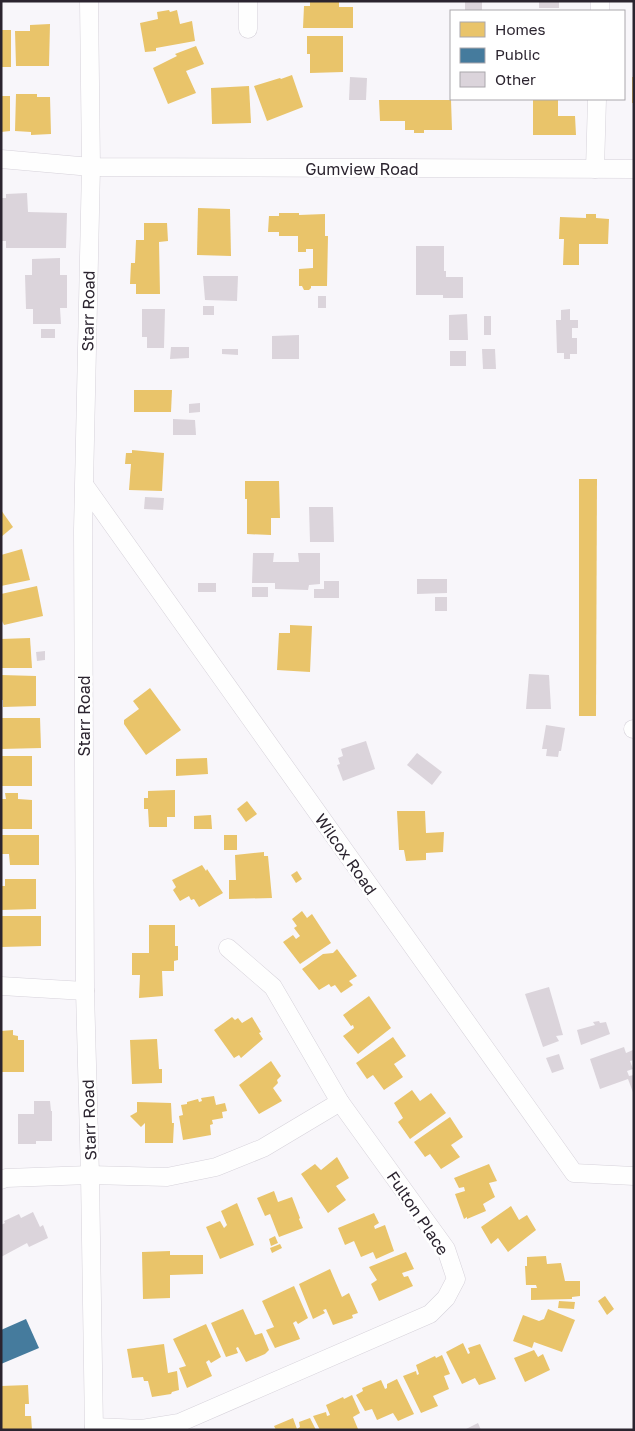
<svg xmlns="http://www.w3.org/2000/svg" width="635" height="1431" viewBox="0 0 635 1431" font-family="'Golos Text',sans-serif">
	<style>
		.homes { fill: #e9c46a }
		.public { fill: #457b9d }
		.building { fill: #dbd4db }
		.lines { fill: none; stroke-linecap: round; stroke-linejoin: round }
		.minor-casing { stroke: #d6d2da; stroke-width: 19 }
		.minor { stroke: #fefefe; stroke-width: 18 }
		.labels { text-anchor: middle; dominant-baseline: central; stroke-width: 5; stroke-linejoin: round; paint-order: stroke }
		.street-label { font-size: 16px; fill: #2b242f; stroke: #fff }
	</style>
	<rect width="100%" height="100%" fill="#f8f6fa"/>
	<g class="homes">
		<polygon points="313,1 339,1 339,7 353,7 353,28 303,28 304,6 310,6 310,2"/>
		<polygon points="169,10 170,12 177,10 180,24 192,21 195,41 156,48 156,51 145,52 140,23 158,19 157,12"/>
		<polygon points="50,24 49,66 16,66 15,31 30,31 30,25"/>
		<rect x="1" y="30" width="10" height="37"/>
		<polygon points="307,36 343,36 343,72 310,73 310,54 307,54"/>
		<polygon points="196,46 204,64 186,71 196,93 168,104 153,68 177,56 175,54"/>
		<polygon points="292,75 303,107 267,121 254,86 280,78 281,79"/>
		<rect x="632" y="77" width="2" height="26"/>
		<polygon points="249,86 251,123 212,124 211,88"/>
		<polygon points="16,94 37,94 37,97 50,97 51,134 31,135 31,132 15,131"/>
		<polygon points="1,96 10,96 10,131 1,132"/>
		<polygon points="533,99 558,99 558,116 575,116 576,135 533,135"/>
		<polygon points="379,100 451,100 452,130 424,130 424,133 414,133 414,130 405,130 405,121 380,121"/>
		<polygon points="198,208 230,209 231,256 197,255"/>
		<polygon points="279,213 299,213 299,215 325,214 325,236 328,236 327,286 311,286 311,288 309,290 304,290 302,286 299,286 299,269 313,268 313,249 306,249 306,252 298,252 298,236 279,236 279,232 268,232 269,216 279,216"/>
		<polygon points="586,214 596,214 596,218 609,219 608,244 579,244 579,265 563,265 564,239 559,239 560,217 586,218"/>
		<polygon points="144,223 167,223 168,241 159,242 160,294 136,294 136,284 130,284 131,263 135,263 136,240 144,240"/>
		<polygon points="134,390 172,390 171,412 134,412"/>
		<polygon points="132,450 164,453 162,491 129,490 131,464 125,464 126,453 132,453"/>
		<polygon points="579,479 597,479 596,716 579,716"/>
		<polygon points="245,481 279,481 280,518 271,518 271,535 247,534 247,499 245,499"/>
		<polygon points="1,510 13,527 1,537"/>
		<polygon points="22,549 30,580 1,586 1,555"/>
		<polygon points="37,586 43,616 4,625 2,621 1,621 1,594"/>
		<polygon points="290,625 312,626 310,672 277,670 279,633 290,633"/>
		<polygon points="30,638 32,668 1,668 1,639"/>
		<polygon points="1,675 36,676 36,706 3,707 3,700 1,700"/>
		<polygon points="150,688 181,730 146,755 124,724 124,720 139,709 133,701"/>
		<polygon points="1,718 40,718 41,748 1,749"/>
		<rect x="1" y="756" width="31" height="30"/>
		<polygon points="207,758 208,774 176,776 176,759"/>
		<polygon points="175,790 175,817 167,817 167,827 149,827 148,809 144,809 144,798 148,798 148,791"/>
		<polygon points="5,793 18,793 18,799 32,800 32,829 1,829 1,799 6,799"/>
		<polygon points="247,801 257,814 246,822 237,809"/>
		<polygon points="397,811 425,811 426,833 444,832 443,852 426,853 426,860 406,861 404,850 399,850"/>
		<polygon points="211,815 212,829 194,829 194,816"/>
		<polygon points="1,835 39,835 39,865 10,865 9,854 1,854"/>
		<rect x="224" y="835" width="13" height="15"/>
		<polygon points="264,852 264,856 268,856 272,898 229,899 229,880 236,880 235,855"/>
		<polygon points="202,865 206,871 207,869 223,893 199,907 194,899 191,900 189,896 180,901 173,890 176,887 172,880"/>
		<polygon points="297,871 302,879 296,883 291,875"/>
		<polygon points="5,879 36,879 36,909 1,910 1,886 5,886"/>
		<polygon points="302,911 307,918 312,914 331,943 300,964 283,942 293,935 296,939 300,936 294,928 297,926 292,919"/>
		<polygon points="1,916 41,916 41,946 1,947"/>
		<polygon points="149,925 175,925 175,946 178,946 178,960 174,961 174,971 162,971 163,996 139,998 140,975 132,975 132,953 149,953"/>
		<polygon points="337,949 357,976 349,981 353,985 341,993 335,985 331,987 329,984 319,990 302,969 323,954 333,953"/>
		<polygon points="369,996 391,1028 358,1054 343,1036 354,1028 353,1025 351,1026 343,1015"/>
		<polygon points="232,1017 235,1020 238,1018 242,1023 252,1017 261,1032 259,1033 263,1039 241,1058 239,1055 234,1058 214,1030"/>
		<polygon points="13,1030 13,1035 18,1036 18,1040 24,1040 24,1072 1,1072 1,1031"/>
		<polygon points="393,1037 406,1056 394,1064 403,1077 384,1090 373,1075 367,1079 356,1063"/>
		<polygon points="157,1039 159,1069 162,1069 162,1083 132,1084 130,1040"/>
		<polygon points="271,1061 281,1076 277,1080 278,1083 273,1088 282,1101 259,1114 239,1085"/>
		<polygon points="412,1090 420,1101 431,1093 446,1113 410,1139 398,1122 403,1118 394,1103"/>
		<polygon points="214,1096 216,1105 225,1103 227,1111 222,1112 223,1118 212,1120 213,1124 210,1125 211,1135 183,1140 179,1116 183,1115 181,1105 187,1104 187,1102 198,1099 199,1102 202,1101 201,1098"/>
		<polygon points="137,1102 171,1103 172,1123 174,1123 173,1143 145,1143 145,1123 141,1127 130,1116 137,1112"/>
		<polygon points="450,1117 463,1137 451,1145 460,1157 441,1169 430,1154 425,1157 414,1142"/>
		<polygon points="337,1157 349,1178 336,1186 346,1200 328,1213 301,1174 315,1164 321,1170"/>
		<polygon points="489,1164 497,1181 489,1183 495,1197 483,1204 486,1211 467,1219 467,1217 464,1219 455,1194 465,1191 464,1187 459,1188 454,1178"/>
		<polygon points="274,1191 278,1202 292,1197 300,1218 299,1219 303,1228 279,1237 270,1214 265,1216 257,1198"/>
		<polygon points="237,1203 254,1245 220,1259 206,1227 220,1221 224,1228 227,1225 221,1211"/>
		<polygon points="511,1206 519,1220 527,1215 536,1230 508,1252 498,1238 491,1244 481,1227"/>
		<polygon points="374,1213 379,1223 374,1226 375,1229 385,1225 394,1251 376,1259 373,1252 361,1257 354,1241 345,1245 338,1228"/>
		<polygon points="275,1236 278,1243 271,1246 269,1239"/>
		<polygon points="280,1244 282,1248 272,1253 270,1248"/>
		<polygon points="170,1251 170,1255 203,1255 203,1274 170,1275 170,1298 143,1299 142,1252"/>
		<polygon points="406,1252 414,1269 402,1273 404,1277 408,1276 413,1286 379,1301 371,1284 377,1280 369,1267"/>
		<polygon points="546,1256 547,1264 561,1263 565,1281 580,1281 580,1296 572,1297 572,1299 531,1300 531,1288 537,1288 536,1285 526,1285 525,1266 527,1266 527,1257"/>
		<polygon points="330,1269 342,1297 349,1293 358,1313 352,1315 353,1318 333,1325 326,1309 323,1310 325,1313 313,1319 299,1284"/>
		<polygon points="294,1286 308,1318 298,1324 296,1321 293,1323 300,1339 275,1348 266,1330 274,1327 262,1301"/>
		<polygon points="605,1296 614,1309 607,1315 598,1301"/>
		<polygon points="559,1301 575,1302 574,1309 558,1308"/>
		<polygon points="243,1309 255,1335 262,1333 269,1350 265,1354 246,1362 238,1347 236,1348 238,1353 226,1357 211,1323"/>
		<polygon points="548,1309 575,1320 562,1352 534,1342 532,1348 513,1341 523,1315 539,1321 544,1319"/>
		<polygon points="206,1324 221,1357 211,1363 209,1360 206,1362 212,1376 187,1388 179,1368 186,1366 173,1339"/>
		<polygon points="463,1343 468,1354 470,1353 468,1348 480,1344 496,1379 479,1385 475,1378 462,1384 446,1352"/>
		<polygon points="164,1344 168,1373 177,1371 179,1390 172,1392 171,1394 152,1397 148,1381 144,1381 143,1377 132,1378 127,1349"/>
		<polygon points="534,1350 538,1357 543,1354 550,1370 525,1382 514,1358"/>
		<polygon points="442,1355 450,1374 444,1376 449,1389 433,1396 438,1406 421,1413 403,1376 416,1371 417,1375 419,1374 416,1365 435,1356 436,1358"/>
		<polygon points="397,1379 414,1414 398,1421 393,1413 377,1420 372,1409 365,1411 356,1395 363,1391 362,1388 381,1380 385,1389 387,1388 387,1384"/>
		<polygon points="28,1385 29,1404 25,1404 25,1416 31,1416 32,1430 1,1430 1,1386"/>
		<polygon points="352,1395 360,1413 353,1417 358,1429 356,1430 320,1430 313,1416 326,1412 327,1416 330,1415 326,1405 343,1397 344,1399"/>
		<polygon points="293,1418 297,1429 300,1427 299,1422 310,1418 316,1430 276,1430 274,1426"/>
	</g>
	<polygon class="public" points="26,1319 39,1348 1,1364 1,1330"/>
	<g class="building">
		<rect x="465" y="1" width="17" height="10"/>
		<rect x="539" y="1" width="20" height="7"/>
		<polygon points="350,77 367,78 366,100 349,100"/>
		<polygon points="27,193 28,212 67,213 66,248 6,248 6,241 1,241 1,198 6,198 6,194"/>
		<polygon points="416,246 444,246 444,271 446,271 446,277 463,277 463,298 443,298 443,295 416,295"/>
		<polygon points="60,258 60,275 67,275 67,308 60,308 61,324 33,324 33,309 26,309 25,275 32,275 32,259"/>
		<polygon points="203,276 238,276 237,301 205,300"/>
		<rect x="318" y="296" width="8" height="12"/>
		<rect x="203" y="306" width="11" height="9"/>
		<polygon points="142,309 165,309 164,348 147,348 147,337 142,337"/>
		<polygon points="570,309 570,320 578,320 578,328 572,328 572,338 577,338 577,354 570,354 570,359 564,359 564,353 557,353 556,320 561,320 561,310"/>
		<polygon points="467,314 468,340 449,340 449,315"/>
		<rect x="484" y="316" width="7" height="19"/>
		<rect x="41" y="329" width="14" height="9"/>
		<polygon points="299,335 299,359 272,359 272,336"/>
		<polygon points="171,347 189,347 189,358 170,359"/>
		<polygon points="222,349 238,349 238,355 222,354"/>
		<polygon points="482,349 495,349 496,369 483,369"/>
		<rect x="450" y="351" width="16" height="15"/>
		<polygon points="200,403 200,412 189,413 189,404"/>
		<polygon points="173,419 195,420 196,435 173,435"/>
		<polygon points="145,497 164,498 163,510 144,509"/>
		<polygon points="309,507 333,507 334,542 310,542"/>
		<polygon points="253,553 274,553 273,562 299,562 298,553 320,553 320,584 309,585 308,590 275,589 275,583 252,583"/>
		<polygon points="417,579 447,579 447,593 417,594"/>
		<polygon points="324,581 339,581 339,598 314,598 314,589 324,589"/>
		<rect x="198" y="583" width="18" height="9"/>
		<rect x="252" y="587" width="16" height="10"/>
		<rect x="435" y="597" width="12" height="14"/>
		<polygon points="45,651 45,660 37,661 36,652"/>
		<polygon points="529,674 549,675 551,709 526,709"/>
		<polygon points="546,725 565,728 561,751 559,751 558,757 546,756 547,749 542,749"/>
		<polygon points="366,741 375,769 343,781 337,765 340,764 338,758 343,756 341,749"/>
		<polygon points="417,753 442,772 432,785 407,765"/>
		<polygon points="549,987 563,1035 556,1036 559,1041 543,1047 525,994"/>
		<polygon points="599,1021 600,1023 606,1022 610,1034 581,1045 577,1030 595,1025 593,1022"/>
		<polygon points="624,1047 626,1053 633,1050 634,1052 634,1060 630,1061 633,1069 627,1071 629,1076 634,1075 634,1095 628,1079 600,1089 590,1059"/>
		<polygon points="559,1054 564,1069 552,1073 546,1058"/>
		<polygon points="34,1101 50,1101 51,1111 52,1111 52,1141 36,1141 36,1144 18,1144 18,1114 34,1114"/>
		<polygon points="33,1212 40,1227 43,1225 48,1238 29,1247 27,1243 1,1257 1,1225 5,1223 4,1221 19,1214 21,1218"/>
		<polygon points="478,1423 481,1430 464,1430"/>
	</g>
	<g class="lines">
		<defs>
			<g id="minor">
				<polyline points="89,1 91,167 83,530 85,991 90,1175 94,1430"/>
				<polyline points="248,1 248,29"/>
				<polyline points="600,11 600,1"/>
				<polyline points="1,159 91,167 634,169"/>
				<polyline points="595,169 597,99"/>
				<polyline points="85,486 574,1173 634,1176"/>
				<polyline points="633,729 634,729"/>
				<polyline points="1,986 85,991"/>
				<polyline points="1,1180 6,1178 90,1175 167,1177 216,1167 263,1148 340,1102"/>
				<polyline points="94,1427 142,1429 179,1423 430,1314 446,1298 456,1279 446,1249 340,1102 273,987 228,948"/>
			</g>
		</defs>
		<use href="#minor" class="minor-casing"/>
		<use href="#minor" class="minor"/>
	</g>
	<g class="labels">
		<g class="street-label">
			<text x="362" y="169">Gumview Road</text>
			<text transform="translate(88 311) rotate(-89)">Starr Road</text>
			<text transform="translate(84 716) rotate(-90)">Starr Road</text>
			<text transform="translate(346 854) rotate(55)">Wilcox Road</text>
			<text transform="translate(89 1120) rotate(-92)">Starr Road</text>
			<text transform="translate(418 1213) rotate(56)">Fulton Place</text>
		</g>
	</g>
	<rect width="635" height="1431" fill="none" stroke="#2b242f" stroke-width="5"/>
	<rect x="450" y="10" width="175" height="90" fill="#ffffff" stroke="#aaa7ac"/>
	<rect x="460" y="22" width="25" height="15" fill="#e9c46a" stroke="#aaa7ac"/>
	<text x="495" y="35" font-size="15" fill="#2b242f">Homes</text>
	<rect x="460" y="48" width="25" height="15" fill="#457b9d" stroke="#aaa7ac"/>
	<text x="495" y="60" font-size="15" fill="#2b242f">Public</text>
	<rect x="460" y="72" width="25" height="15" fill="#dbd4db" stroke="#aaa7ac"/>
	<text x="495" y="85" font-size="15" fill="#2b242f">Other</text>
</svg>
